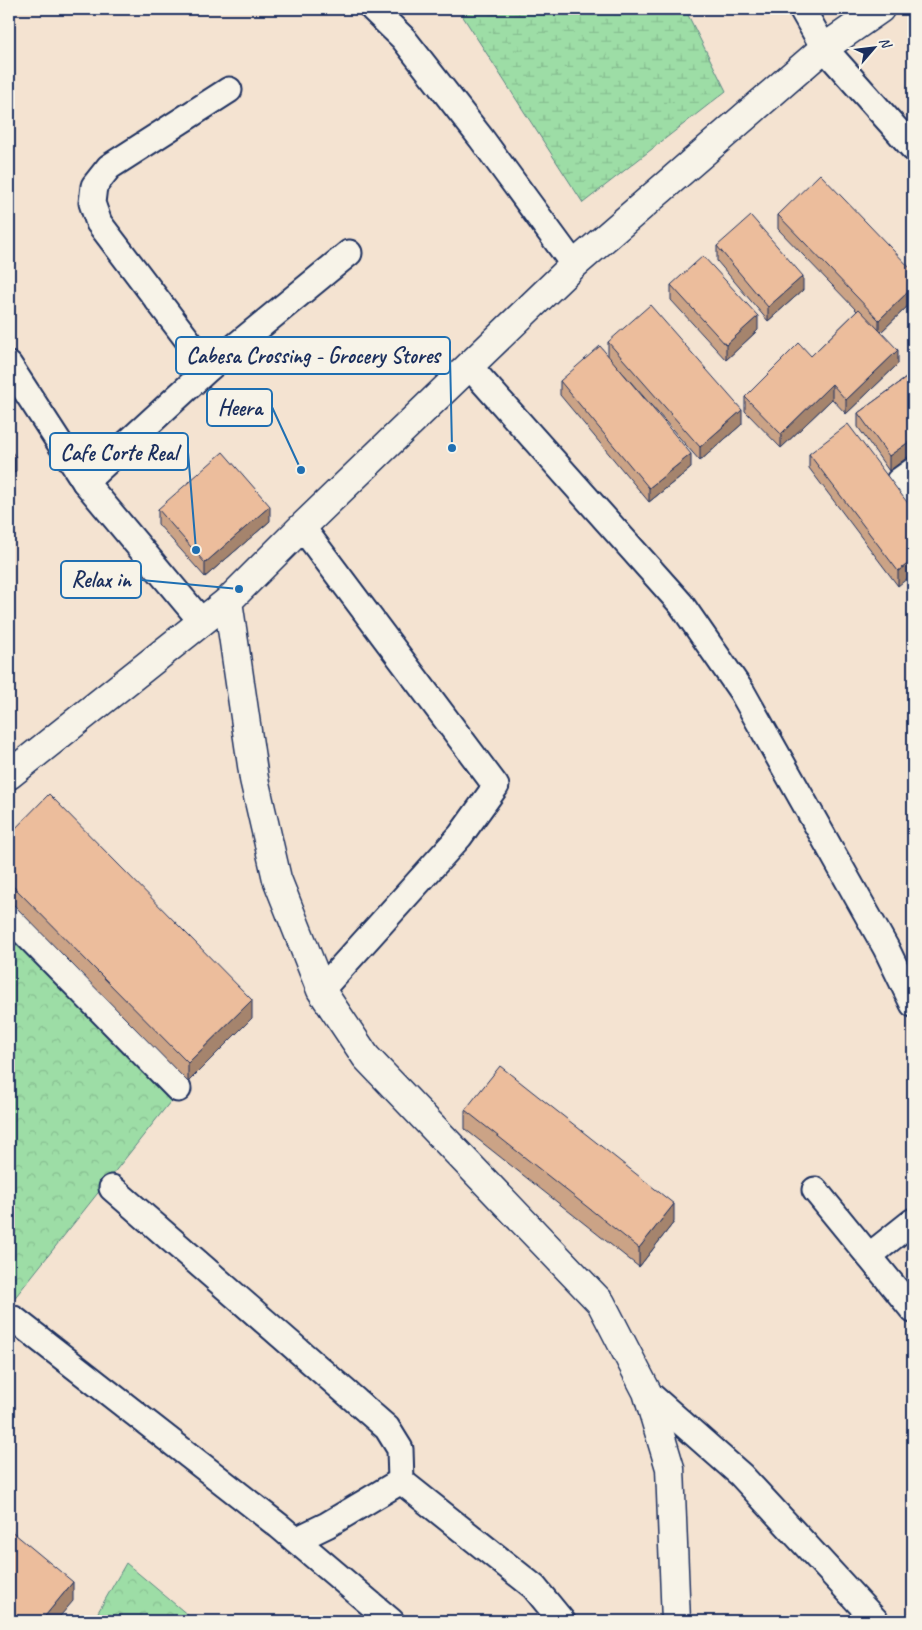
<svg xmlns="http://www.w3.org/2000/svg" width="922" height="1630" viewBox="0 0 922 1630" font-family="Caveat,sans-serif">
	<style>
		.forest { fill: url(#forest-crowns); stroke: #5c8682 }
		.wetland { fill: url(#wetland-marsh); stroke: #5c8682 }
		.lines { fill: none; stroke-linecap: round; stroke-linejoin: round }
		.minor-casing { stroke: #1b2f5e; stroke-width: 29 }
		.tertiary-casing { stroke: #1b2f5e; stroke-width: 31 }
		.secondary-casing { stroke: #1b2f5e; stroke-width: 31 }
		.minor { stroke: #f7f3e8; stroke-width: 25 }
		.tertiary { stroke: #f7f3e8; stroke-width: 28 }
		.secondary { stroke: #f7f3e8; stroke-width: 28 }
		.wall { fill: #cba386; stroke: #1b2f5e }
		.shaded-wall { fill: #a5846d; stroke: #1b2f5e }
		.building { fill: #ecbd9c; stroke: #1b2f5e }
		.leader { fill: none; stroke: #1f6fb2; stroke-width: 2 }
		.callout-dot { fill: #1f6fb2; stroke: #f7f3e8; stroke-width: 2 }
		.callout { fill: #f7f3e8; stroke: #1f6fb2; stroke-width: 2 }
		.callout-label { font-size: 22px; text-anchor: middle; font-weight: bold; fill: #1b2f5e }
	</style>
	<defs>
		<pattern id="forest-crowns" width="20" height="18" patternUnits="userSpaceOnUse" patternTransform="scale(1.25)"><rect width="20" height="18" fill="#9ddda6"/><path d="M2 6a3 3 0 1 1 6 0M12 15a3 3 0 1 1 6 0" fill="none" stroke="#87be91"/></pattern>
		<pattern id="wetland-marsh" width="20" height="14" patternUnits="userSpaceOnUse" patternTransform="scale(1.25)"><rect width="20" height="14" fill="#9ddda6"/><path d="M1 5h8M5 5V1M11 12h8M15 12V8" fill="none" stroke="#87be91"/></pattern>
	</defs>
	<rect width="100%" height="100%" fill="#f4e3d1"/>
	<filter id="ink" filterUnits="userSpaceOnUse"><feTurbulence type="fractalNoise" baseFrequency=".02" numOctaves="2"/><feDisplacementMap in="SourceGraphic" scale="10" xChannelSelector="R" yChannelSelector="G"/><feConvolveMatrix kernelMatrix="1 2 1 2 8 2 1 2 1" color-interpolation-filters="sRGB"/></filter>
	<g filter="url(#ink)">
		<g class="forest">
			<polygon points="9,926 174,1097 9,1305"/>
			<polygon points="126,1563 195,1621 93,1621"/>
		</g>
		<polygon class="wetland" points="458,9 685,9 726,91 583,203"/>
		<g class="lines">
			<defs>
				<g id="minor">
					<polyline points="373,9 403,38 481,138 574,265"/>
					<polyline points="802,9 824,48 913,148"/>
					<polyline points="9,365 85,482 202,622"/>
					<polyline points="469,366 681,604 742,692 886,948 913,1004"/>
					<polyline points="209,368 99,223 92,203 94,186 109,167 229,90"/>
					<polyline points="913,471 899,481 913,500"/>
					<polyline points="85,482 209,368 349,253"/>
					<polyline points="302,527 496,786 460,836 321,990"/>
					<polyline points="9,917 178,1089"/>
					<polyline points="112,1188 387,1428 400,1449 401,1481"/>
					<polyline points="815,1190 913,1310"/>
					<polyline points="869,1256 913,1221"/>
					<polyline points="14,1319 279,1526 391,1621"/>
					<polyline points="647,1392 741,1475 876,1621"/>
					<polyline points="296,1540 327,1525 401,1481 534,1587 562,1621"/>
				</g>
				<polyline id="tertiary" points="9,775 228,601"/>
				<polyline id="secondary" points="676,1621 670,1468 647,1392 601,1303 366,1057 321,990 277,879 254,779 228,601 302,527 574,265 824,48 880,9"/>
			</defs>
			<use href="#minor" class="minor-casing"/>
			<use href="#tertiary" class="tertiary-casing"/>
			<use href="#secondary" class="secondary-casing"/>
			<use href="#minor" class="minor"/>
			<use href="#tertiary" class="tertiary"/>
			<use href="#secondary" class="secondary"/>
		</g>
		<g class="wall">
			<polygon points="778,215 913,271 913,301 881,332 898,364 846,414 832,399 781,448 745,411 745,397 811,356 857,311 778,229"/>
			<polygon points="717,246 803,290 768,321 717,261"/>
			<polygon points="671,285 758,330 726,360 671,300"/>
			<polygon points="608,342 742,424 700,461 615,364 691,468 649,502 560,395 560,381 608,356"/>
			<polygon points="913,373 889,471 858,427 858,413"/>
			<polygon points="809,454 913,510 898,586 809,468"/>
			<polygon points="158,509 270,521 205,577 158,524"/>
			<polygon points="913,586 913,606 911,604 911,589"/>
			<polygon points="9,835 252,1018 188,1082 9,900"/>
			<polygon points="465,1110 674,1222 639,1267 465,1129"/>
		</g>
		<g class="shaded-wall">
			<polygon points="803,276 803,290 768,321 768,307"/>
			<polygon points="913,287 913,301 879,334 879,320"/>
			<polygon points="758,316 758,330 726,360 726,345"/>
			<polygon points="898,350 898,364 846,414 846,400"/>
			<polygon points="832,384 832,399 781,448 781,434"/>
			<polygon points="742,410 742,424 700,461 700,447"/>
			<polygon points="913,439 913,453 889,471 889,456"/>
			<polygon points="691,454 691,468 649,502 649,488"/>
			<polygon points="16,457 16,471 9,477 9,463"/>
			<polygon points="270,506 270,521 205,577 205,563"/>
			<polygon points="913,560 913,574 898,586 898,571"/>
			<polygon points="252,1000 252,1018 188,1082 188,1063"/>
			<polygon points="674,1204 674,1222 639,1267 639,1248"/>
			<polygon points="73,1582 73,1601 56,1621 41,1621"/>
		</g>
		<g class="building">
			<polygon points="820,174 913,271 913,287 879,320 778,215"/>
			<polygon points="751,216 803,276 768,307 717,246"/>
			<polygon points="703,256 758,316 726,345 671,285"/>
			<polygon points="650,305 742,410 700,447 608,342"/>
			<polygon points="859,309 898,350 846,400 832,384 781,434 745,397 799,343 811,356"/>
			<polygon points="600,346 691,454 649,488 560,381"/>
			<polygon points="913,373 913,439 889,456 858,413"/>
			<polygon points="848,424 913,510 913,560 898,571 809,454"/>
			<polygon points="9,449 16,457 9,463"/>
			<polygon points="223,452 270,506 205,563 158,509"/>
			<polygon points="49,794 252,1000 188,1063 9,882 9,835"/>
			<polygon points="500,1066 674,1204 639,1248 465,1110"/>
			<polygon points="9,1529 73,1582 41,1621 9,1621"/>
		</g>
	</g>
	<path class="leader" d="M452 448L450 356M301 470L272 407M196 550L188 452M239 589L141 580"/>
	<g class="callout-dot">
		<circle cx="452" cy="448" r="5"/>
		<circle cx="301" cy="470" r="5"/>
		<circle cx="196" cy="550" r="5"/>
		<circle cx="239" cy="589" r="5"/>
	</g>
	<g class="callout">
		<rect x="176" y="337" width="274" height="37" rx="5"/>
		<rect x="207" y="389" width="65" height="37" rx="5"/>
		<rect x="50" y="433" width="138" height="37" rx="5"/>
		<rect x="61" y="561" width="80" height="37" rx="5"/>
	</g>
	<g class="callout-label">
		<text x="313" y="363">Cabesa Crossing - Grocery Stores</text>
		<text x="240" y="415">Heera</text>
		<text x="119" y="460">Cafe Corte Real</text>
		<text x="101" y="587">Relax in</text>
	</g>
	<rect width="922" height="1630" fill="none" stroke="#f7f3e8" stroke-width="30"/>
	<rect x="15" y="15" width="892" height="1600" fill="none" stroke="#1b2f5e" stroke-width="2" filter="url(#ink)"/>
	<g transform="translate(874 48) rotate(62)" stroke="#f7f3e8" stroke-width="4" paint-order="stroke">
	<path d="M0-4L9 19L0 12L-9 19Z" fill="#1b2f5e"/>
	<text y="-8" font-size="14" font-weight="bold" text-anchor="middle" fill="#1b2f5e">N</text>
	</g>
</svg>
